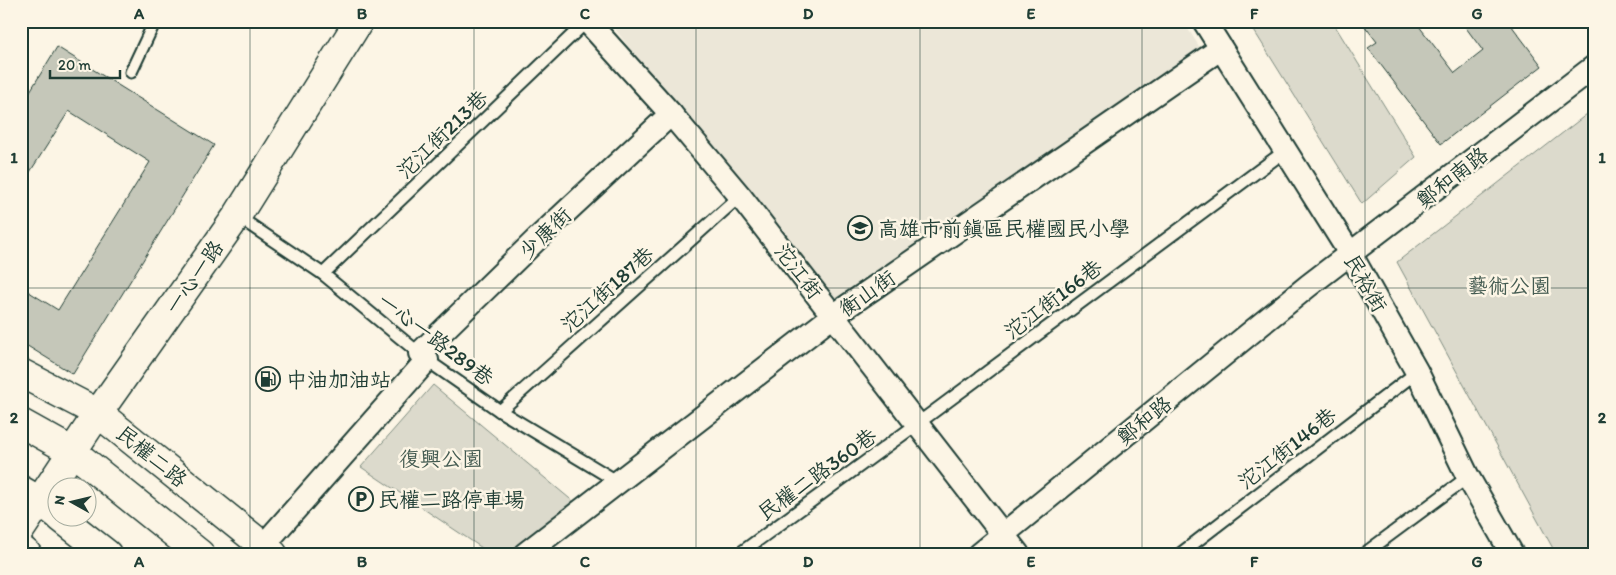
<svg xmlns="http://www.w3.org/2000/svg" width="1616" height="575" viewBox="0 0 1616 575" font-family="Itim,'LXGW WenKai TC',sans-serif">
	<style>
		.built { fill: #ece7d8 }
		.green { fill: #dcdacc; stroke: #7e8c80 }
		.building { fill: #c5c7b9; stroke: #1f3d34 }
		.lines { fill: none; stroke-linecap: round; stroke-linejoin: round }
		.service-casing { stroke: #1f3d34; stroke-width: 15 }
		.minor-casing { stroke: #1f3d34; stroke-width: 26 }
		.tertiary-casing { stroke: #1f3d34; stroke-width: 31 }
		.secondary-casing { stroke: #1f3d34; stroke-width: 31 }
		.service { stroke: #fcf5e5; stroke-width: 11 }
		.minor { stroke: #fcf5e5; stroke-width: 22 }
		.tertiary { stroke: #fcf5e5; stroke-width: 28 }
		.secondary { stroke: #fcf5e5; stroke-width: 28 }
		.grid { fill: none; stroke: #1f3d34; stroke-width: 1; stroke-opacity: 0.55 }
		.labels { text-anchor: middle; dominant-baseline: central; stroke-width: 5; stroke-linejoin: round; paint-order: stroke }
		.street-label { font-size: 21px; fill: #1f3d34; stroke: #fcf5e5 }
		.poi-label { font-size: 21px; fill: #1f3d34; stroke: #fcf5e5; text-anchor: start }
		.park-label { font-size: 21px; fill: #455c52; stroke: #fcf5e5 }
		.neatline { fill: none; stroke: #1f3d34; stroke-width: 2 }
		.grid-label { font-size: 16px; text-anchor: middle; font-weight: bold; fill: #1f3d34 }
	</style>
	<rect width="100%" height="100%" fill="#fcf5e5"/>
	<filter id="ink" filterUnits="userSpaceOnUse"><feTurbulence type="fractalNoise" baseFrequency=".02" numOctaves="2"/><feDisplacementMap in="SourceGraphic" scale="10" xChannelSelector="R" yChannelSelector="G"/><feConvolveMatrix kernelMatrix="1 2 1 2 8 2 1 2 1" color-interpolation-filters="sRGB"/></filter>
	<g filter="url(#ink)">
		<polygon class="built" points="609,21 1183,21 1202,51 837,301 657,84"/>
		<g class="green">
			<polygon points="1248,21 1332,21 1416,157 1362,204"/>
			<polygon points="1587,114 1595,128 1595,554 1556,554 1397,262"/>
			<polygon points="433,385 581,508 520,554 491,554 361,467"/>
		</g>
		<g class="building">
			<polygon points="1361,21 1415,21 1455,73 1483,51 1461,21 1508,21 1542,66 1441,144 1368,48 1377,42"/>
			<polygon points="57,47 214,145 73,374 21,342 21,287 58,310 150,162 69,111 21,186 21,106"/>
		</g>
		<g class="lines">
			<defs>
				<g id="service">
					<polyline points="131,72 155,21"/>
					<polyline points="237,216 323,274 431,363 500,411 618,482"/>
					<polyline points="323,274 587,21"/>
					<polyline points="500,411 740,196"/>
					<polyline points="739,554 917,424 1285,151"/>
					<polyline points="1180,554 1417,372"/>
					<polyline points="1364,554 1468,477"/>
				</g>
				<g id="minor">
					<polyline points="587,21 671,114 740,196 1018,554"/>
					<polyline points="1204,21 1351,255 1417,372 1468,477 1512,554"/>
					<polyline points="420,353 538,238 671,114"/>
					<polyline points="263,546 427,360"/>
					<polyline points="525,554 833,316 1220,49"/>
					<polyline points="979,554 1308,286 1595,66"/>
				</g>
				<g id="tertiary">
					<polyline points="21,373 98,413 273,554"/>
					<polyline points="21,529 98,413 237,216 359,21"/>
					<polyline points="21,549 27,554"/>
				</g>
				<g id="secondary">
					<polyline points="21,423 73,452 200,554"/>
					<polyline points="21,490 40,501 58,515"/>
					<polyline points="61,518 107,554"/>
				</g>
			</defs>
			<use href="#service" class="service-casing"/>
			<use href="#minor" class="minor-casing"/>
			<use href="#tertiary" class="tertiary-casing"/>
			<use href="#secondary" class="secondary-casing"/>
			<use href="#service" class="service"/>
			<use href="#minor" class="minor"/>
			<use href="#tertiary" class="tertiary"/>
			<use href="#secondary" class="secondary"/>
		</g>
	</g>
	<path class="grid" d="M250 21V554M474 21V554M696 21V554M920 21V554M1142 21V554M1365 21V554M21 288H1595"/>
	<defs>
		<symbol id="school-ring" viewBox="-11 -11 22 22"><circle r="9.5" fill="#fcf5e5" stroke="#1f3d34" stroke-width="1.5"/><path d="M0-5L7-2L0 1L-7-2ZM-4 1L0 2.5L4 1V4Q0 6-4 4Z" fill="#1f3d34"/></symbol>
		<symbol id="fuel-ring" viewBox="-11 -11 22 22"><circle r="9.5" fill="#fcf5e5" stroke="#1f3d34" stroke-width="1.5"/><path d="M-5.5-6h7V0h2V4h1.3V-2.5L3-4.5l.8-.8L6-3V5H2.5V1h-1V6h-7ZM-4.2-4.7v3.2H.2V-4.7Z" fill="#1f3d34"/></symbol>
		<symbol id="parking-ring" viewBox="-11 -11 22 22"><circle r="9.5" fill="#fcf5e5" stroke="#1f3d34" stroke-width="1.5"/><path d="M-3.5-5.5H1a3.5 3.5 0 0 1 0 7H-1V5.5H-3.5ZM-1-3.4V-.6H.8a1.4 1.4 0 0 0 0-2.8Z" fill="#1f3d34"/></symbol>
	</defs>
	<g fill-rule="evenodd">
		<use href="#school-ring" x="846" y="214" width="28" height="28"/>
		<use href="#fuel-ring" x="254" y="365" width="28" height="28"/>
		<use href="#parking-ring" x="347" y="485" width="28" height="28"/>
	</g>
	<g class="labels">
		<g class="street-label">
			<text transform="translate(442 134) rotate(-44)">沱江街213巷</text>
			<text transform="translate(1452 177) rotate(-38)">鄭和南路</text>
			<text transform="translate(545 233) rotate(-44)">少康街</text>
			<text transform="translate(799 271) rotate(52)">沱江街</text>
			<text transform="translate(194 277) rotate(-55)">一心一路</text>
			<text transform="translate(1366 283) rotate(60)">民裕街</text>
			<text transform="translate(607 289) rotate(-42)">沱江街187巷</text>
			<text transform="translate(867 293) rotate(-35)">衡山街</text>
			<text transform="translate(1053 299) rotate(-37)">沱江街166巷</text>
			<text transform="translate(436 339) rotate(37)">一心一路289巷</text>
			<text transform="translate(1144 420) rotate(-39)">鄭和路</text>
			<text transform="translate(1287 448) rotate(-38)">沱江街146巷</text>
			<text transform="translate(152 456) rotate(39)">民權二路</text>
			<text transform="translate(817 474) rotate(-36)">民權二路360巷</text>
		</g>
		<g class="poi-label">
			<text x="878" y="228">高雄市前鎮區民權國民小學</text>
			<text x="286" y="379">中油加油站</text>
			<text x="378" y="499">民權二路停車場</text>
		</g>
		<g class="park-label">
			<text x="1509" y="285">藝術公園</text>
			<text x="441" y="458">復興公園</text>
		</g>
	</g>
	<rect width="1616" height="575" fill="none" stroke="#fcf5e5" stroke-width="55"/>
	<g transform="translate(72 502) rotate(278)"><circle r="24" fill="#fcf5e5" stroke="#a4ab9e"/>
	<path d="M0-4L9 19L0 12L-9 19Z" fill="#1f3d34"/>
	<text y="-8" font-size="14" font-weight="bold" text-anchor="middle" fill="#1f3d34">N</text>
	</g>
	<path d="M50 70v8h70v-8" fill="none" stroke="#1f3d34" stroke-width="2.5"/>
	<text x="58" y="70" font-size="15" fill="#1f3d34" stroke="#fcf5e5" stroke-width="4" paint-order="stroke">20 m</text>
	<rect x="28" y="28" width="1560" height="520" class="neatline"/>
	<g class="grid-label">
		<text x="139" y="19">A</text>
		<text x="362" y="19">B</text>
		<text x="585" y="19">C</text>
		<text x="808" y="19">D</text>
		<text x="1031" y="19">E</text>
		<text x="1254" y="19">F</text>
		<text x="1477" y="19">G</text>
		<text x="14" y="163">1</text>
		<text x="1602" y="163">1</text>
		<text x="14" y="423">2</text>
		<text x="1602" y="423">2</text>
		<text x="139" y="567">A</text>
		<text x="362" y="567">B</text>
		<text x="585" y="567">C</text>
		<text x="808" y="567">D</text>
		<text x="1031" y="567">E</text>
		<text x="1254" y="567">F</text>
		<text x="1477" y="567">G</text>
	</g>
</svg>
